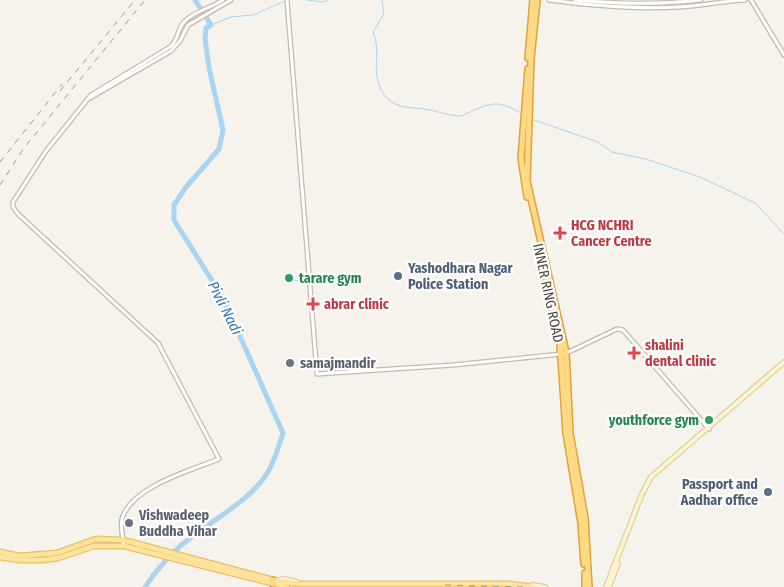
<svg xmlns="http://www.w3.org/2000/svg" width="784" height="587" viewBox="0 0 784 587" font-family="'Fira Sans Condensed',sans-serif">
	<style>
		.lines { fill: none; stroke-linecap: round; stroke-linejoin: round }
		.stream { stroke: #a9d4f2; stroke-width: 1 }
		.river { stroke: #a9d4f2; stroke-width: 5 }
		.tertiary-casing { stroke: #c2bbae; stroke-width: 5.5 }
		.secondary-casing { stroke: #d6c79b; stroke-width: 6 }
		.primary-casing { stroke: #e6c16a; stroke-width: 7 }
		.trunk-casing { stroke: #e0a43c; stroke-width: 8 }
		.tertiary { stroke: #fff; stroke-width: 3 }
		.secondary { stroke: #fff3cd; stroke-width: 4 }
		.primary { stroke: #ffe39c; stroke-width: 4.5 }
		.trunk { stroke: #ffd985; stroke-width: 5 }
		.rail { stroke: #9a9a9a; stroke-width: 1; stroke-dasharray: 6 6; stroke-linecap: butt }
		.health-dot { fill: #e0444e; stroke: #fff; stroke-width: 2 }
		.service-dot { fill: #5c6f8a; stroke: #fff; stroke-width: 2 }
		.leisure-dot { fill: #2e9e5b; stroke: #fff; stroke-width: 2 }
		.worship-dot { fill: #6b7280; stroke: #fff; stroke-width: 2 }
		.labels { text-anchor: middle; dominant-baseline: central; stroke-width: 4.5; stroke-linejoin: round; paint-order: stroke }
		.health-label { font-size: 14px; font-weight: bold; fill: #be3a42; stroke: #fff; text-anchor: start }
		.service-label { font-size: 14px; font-weight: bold; fill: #4e5e75; stroke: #fff; text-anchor: start }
		.leisure-label { font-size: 14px; font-weight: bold; fill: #27864d; stroke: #fff; text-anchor: start }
		.street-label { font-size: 14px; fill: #4b4439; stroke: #fff }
		.worship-label { font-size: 14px; font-weight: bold; fill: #5b616d; stroke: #fff; text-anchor: start }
		.water-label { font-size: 15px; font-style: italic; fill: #2e7ab2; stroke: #fff }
	</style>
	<rect width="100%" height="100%" fill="#f6f3ec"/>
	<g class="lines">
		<g class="stream">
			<polyline points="307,0 324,2 328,0"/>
			<path d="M382 0 384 14 373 32C382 53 370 69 382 91 393 111 411 106 430 110 439 112 451 116 460 116 464 115 470 112 474 110 496 101 500 102 521 113"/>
			<polyline points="211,25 231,17 253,15 285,1"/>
			<polyline points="534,120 598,142 612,152 646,159 700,177 755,203 784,234"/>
			<polyline points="287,281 308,280"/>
		</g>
		<path class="river" d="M145 587C156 570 173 551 189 539 214 519 251 500 268 472 275 460 279 446 283 433L223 298 174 220V205L186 187 219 149 223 130 209 68 205 38 206 28 211 25 195 0"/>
		<defs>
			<g id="tertiary">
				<polyline points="287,0 317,374 453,365 561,354 571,351 617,329 623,330 709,429"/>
				<path d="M549 0C595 6 654 11 700 5 715 3 729 1 745 0"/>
				<path d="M575 0C617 4 659 5 701 0"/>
				<polyline points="751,0 784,55"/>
				<polyline points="88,99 171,51 180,41 188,25 231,0"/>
				<path d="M124 546C123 538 120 527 122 519 130 487 192 470 219 459L158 343 18 214 13 207V202L46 151 91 95 170 47C179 40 177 28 185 21 195 11 211 8 223 0"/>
			</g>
			<g id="secondary">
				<polyline points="278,580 284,579 297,582"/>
				<polyline points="532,585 545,587"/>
				<polyline points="606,587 642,494 651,477 784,362"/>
				<polyline points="609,587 618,563"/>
			</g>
			<g id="primary">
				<polyline points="0,552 19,556 57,553 96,539 123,540 273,580 299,584 509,584 534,587"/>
				<polyline points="0,557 19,560 43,560 58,558 94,546 124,546 287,587"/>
			</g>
			<g id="trunk">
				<polyline points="537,0 531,59 527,181 566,352 570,433 585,518 589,587"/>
				<polyline points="528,58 533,0"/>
				<polyline points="527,197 521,158 528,69"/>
				<polyline points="539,249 560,344 566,433 581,523 584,564"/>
				<polyline points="585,573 585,587"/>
				<polyline points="273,584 273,580"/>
			</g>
		</defs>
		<use href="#tertiary" class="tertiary-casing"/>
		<use href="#secondary" class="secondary-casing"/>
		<use href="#primary" class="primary-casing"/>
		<use href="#trunk" class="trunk-casing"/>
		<use href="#tertiary" class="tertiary"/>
		<use href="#secondary" class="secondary"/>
		<use href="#primary" class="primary"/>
		<use href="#trunk" class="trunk"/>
		<g class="rail">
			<polyline points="60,91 135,0"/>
			<polyline points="0,162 62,84"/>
			<polyline points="0,185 24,148 145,0"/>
			<polyline points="445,585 526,587"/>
		</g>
	</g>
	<g class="health-dot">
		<path d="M557.5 225.5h5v5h5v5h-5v5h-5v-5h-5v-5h5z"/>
		<path d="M310.5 296.5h5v5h5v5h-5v5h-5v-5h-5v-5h5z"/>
		<path d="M631.5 345.5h5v5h5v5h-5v5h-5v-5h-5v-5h5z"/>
	</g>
	<g class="service-dot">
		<circle cx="398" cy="276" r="5"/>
		<circle cx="768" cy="492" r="5"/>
	</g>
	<g class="leisure-dot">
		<circle cx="289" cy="278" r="5"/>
		<circle cx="709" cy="420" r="5"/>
	</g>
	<g class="worship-dot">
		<circle cx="290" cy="363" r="5"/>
		<circle cx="129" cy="523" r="5"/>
	</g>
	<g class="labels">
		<g class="health-label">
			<text x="571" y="225">HCG NCHRI<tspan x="571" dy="16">Cancer Centre</tspan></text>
			<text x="324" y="304">abrar clinic</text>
			<text x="645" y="345">shalini<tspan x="645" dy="16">dental clinic</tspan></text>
		</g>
		<g class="service-label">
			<text x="408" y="268">Yashodhara Nagar<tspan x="408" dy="16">Police Station</tspan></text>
			<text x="758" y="484" text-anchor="end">Passport and<tspan x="758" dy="16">Aadhar office</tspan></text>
		</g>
		<g class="leisure-label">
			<text x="299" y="278">tarare gym</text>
			<text x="699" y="420" text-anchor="end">youthforce gym</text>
		</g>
		<g class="street-label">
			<text transform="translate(548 293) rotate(78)">INNER RING ROAD</text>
		</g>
		<g class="worship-label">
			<text x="300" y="363">samajmandir</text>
			<text x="139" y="515">Vishwadeep<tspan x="139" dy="16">Buddha Vihar</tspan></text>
		</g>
		<g class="water-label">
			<text transform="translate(225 308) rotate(63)">Pivli Nadi</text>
		</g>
	</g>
</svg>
